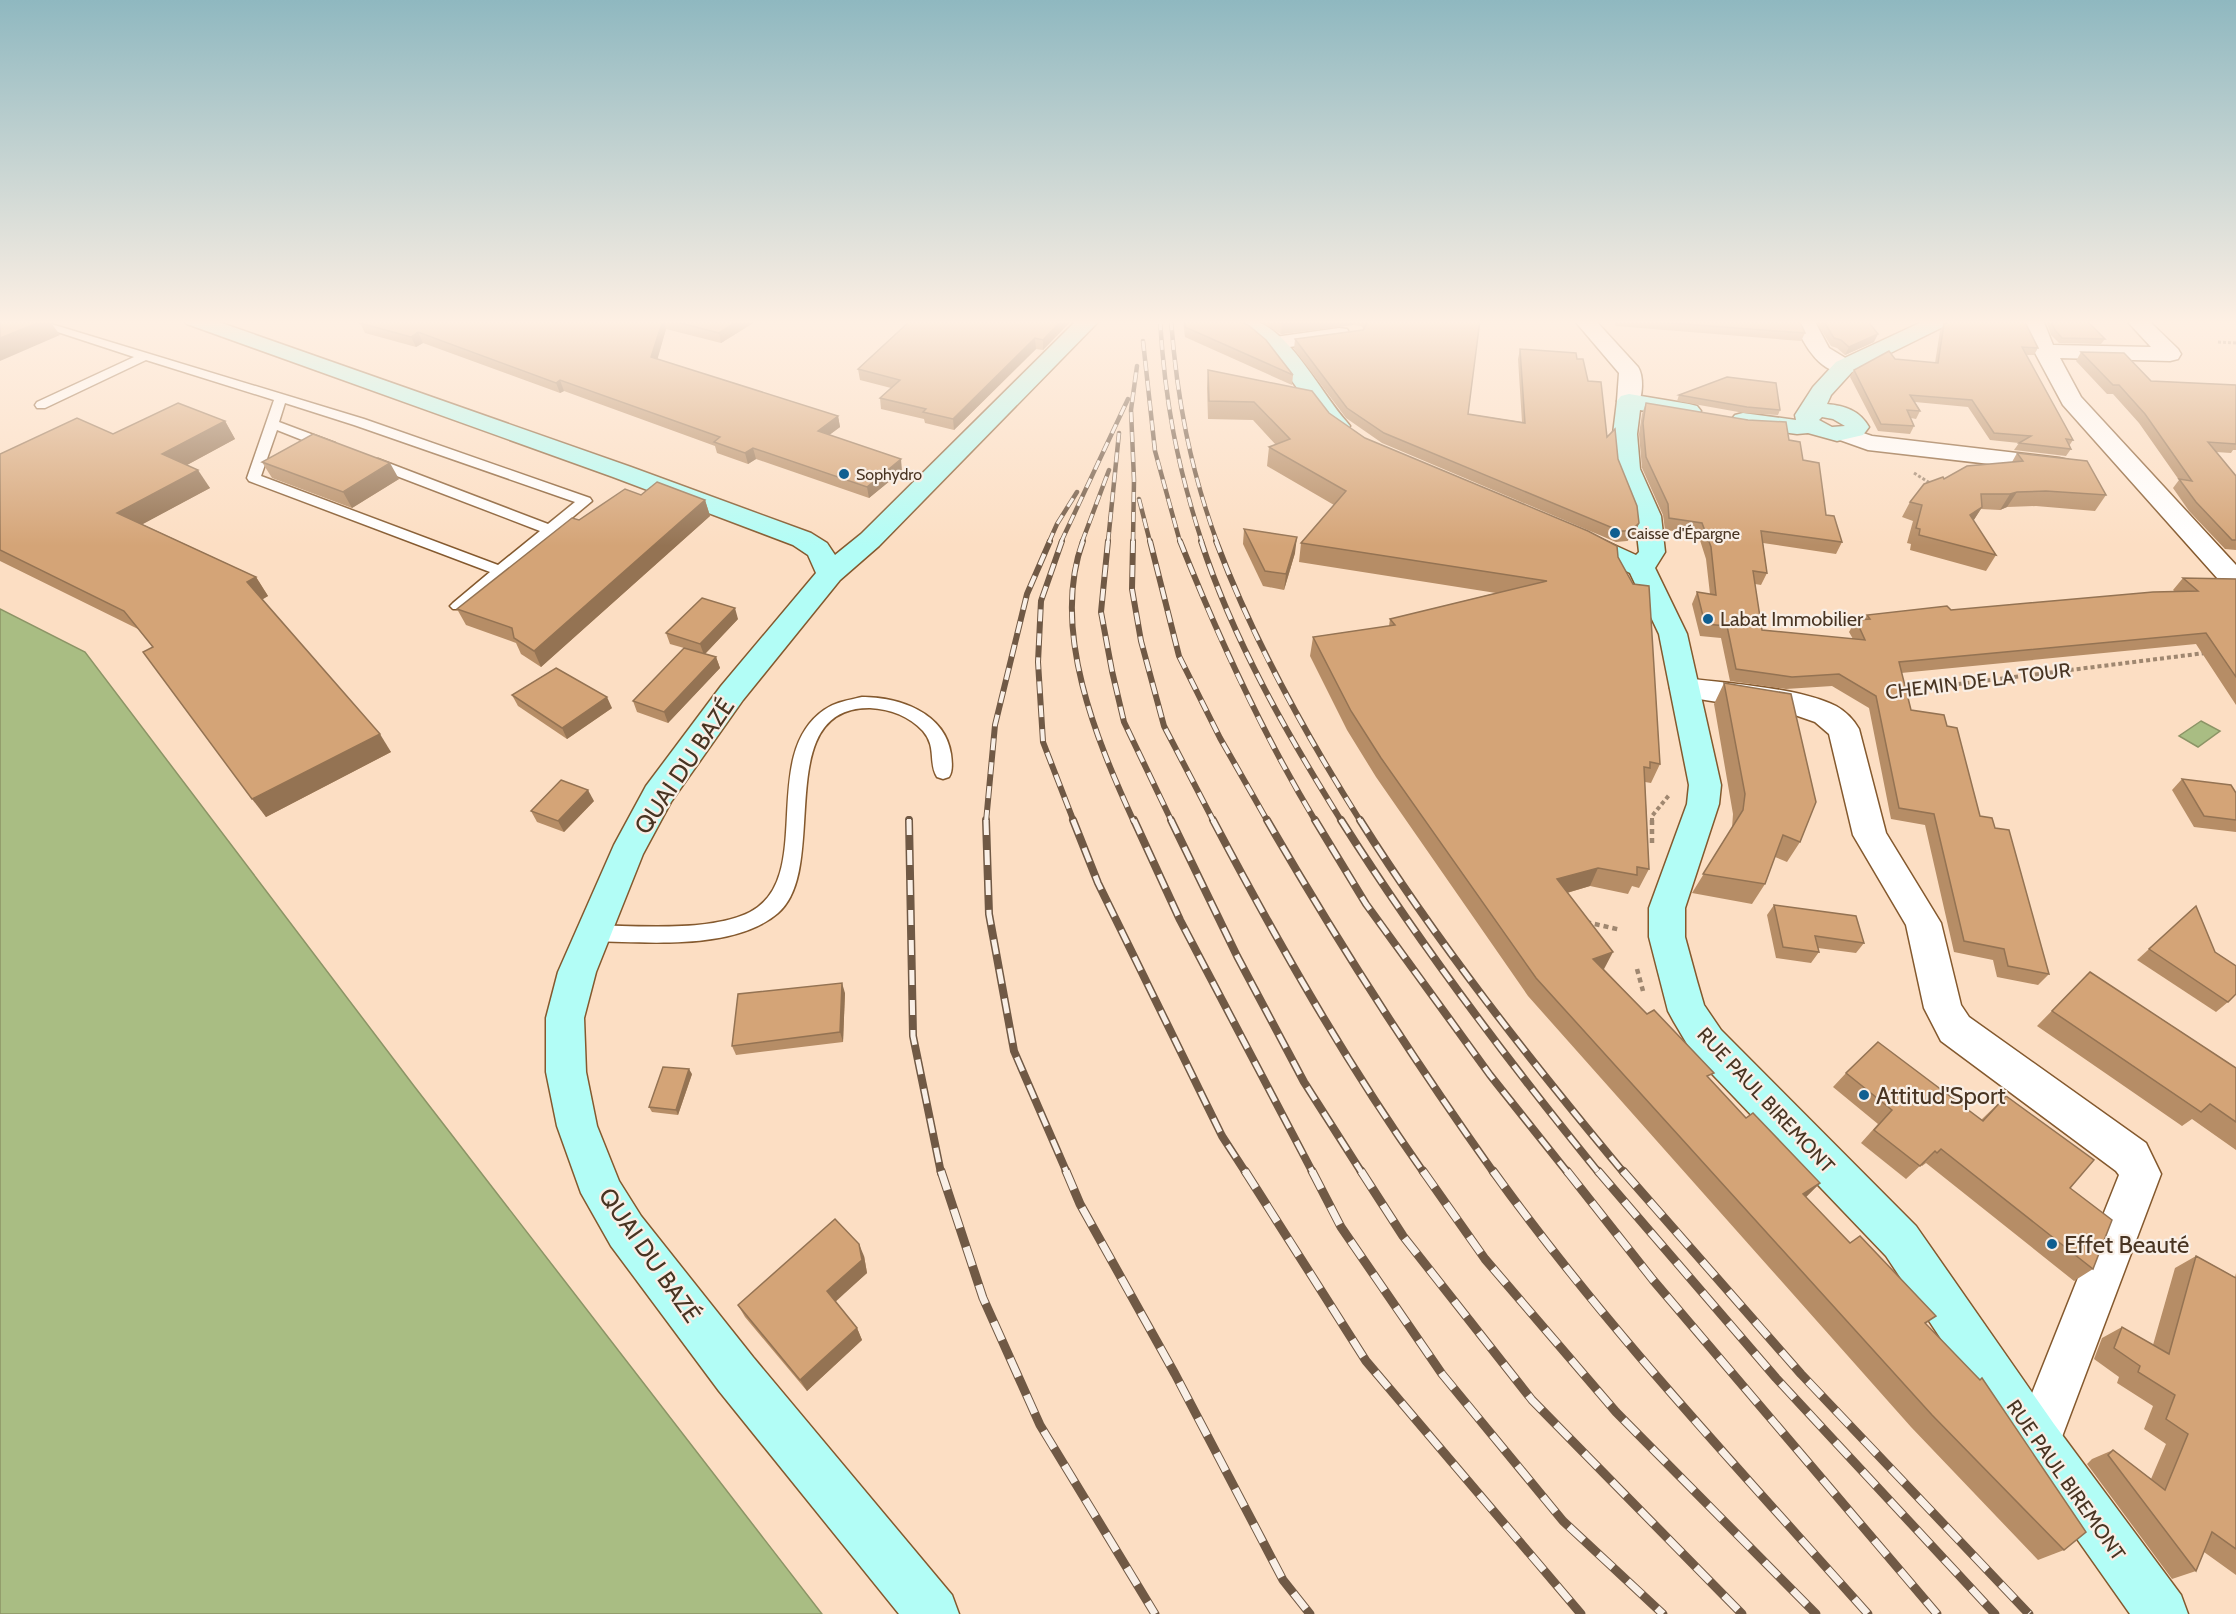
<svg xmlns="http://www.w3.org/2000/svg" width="2236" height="1614" viewBox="0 0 2236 1614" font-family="Cabin,sans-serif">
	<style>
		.water { fill: #a9bd83; stroke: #8c9466; stroke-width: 1.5 }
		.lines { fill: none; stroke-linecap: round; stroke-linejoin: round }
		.lane-casing { stroke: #84592e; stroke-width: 3 }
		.street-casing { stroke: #84592e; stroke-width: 3 }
		.secondary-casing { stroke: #84592e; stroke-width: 3 }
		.path-far2 { stroke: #9f8770; stroke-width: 3; stroke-dasharray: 3 2; stroke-linecap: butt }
		.path-far1 { stroke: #9f8770; stroke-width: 4; stroke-dasharray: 4 3; stroke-linecap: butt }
		.path { stroke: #9f8770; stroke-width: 4.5; stroke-dasharray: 5 4; stroke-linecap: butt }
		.lane { fill: #fff; fill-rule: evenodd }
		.street { fill: #fff; fill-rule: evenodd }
		.secondary { fill: #b2fdf6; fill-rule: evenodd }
		.rail-far3-casing { stroke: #705945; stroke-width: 4.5 }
		.rail-far2-casing { stroke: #705945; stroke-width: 6 }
		.rail-far1-casing { stroke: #705945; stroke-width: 8 }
		.rail-casing { stroke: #705945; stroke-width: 9 }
		.rail-far3 { stroke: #f9efe6; stroke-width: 3; stroke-dasharray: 10; stroke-linecap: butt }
		.rail-far2 { stroke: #f9efe6; stroke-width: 4; stroke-dasharray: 12; stroke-linecap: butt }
		.rail-far1 { stroke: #f9efe6; stroke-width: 5; stroke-dasharray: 15; stroke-linecap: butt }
		.rail { stroke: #f9efe6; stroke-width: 7; stroke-dasharray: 20; stroke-linecap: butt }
		.wall { fill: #b68d66 }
		.shaded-wall { fill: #947353 }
		.building { fill: #d4a477; stroke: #947353; stroke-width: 1.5 }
		.poi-dot { fill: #105f91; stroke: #f9efe6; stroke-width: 2 }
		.labels { text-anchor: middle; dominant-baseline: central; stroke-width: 4.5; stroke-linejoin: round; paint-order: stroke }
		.far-poi-label { font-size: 16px; fill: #483422; stroke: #f9efe6; text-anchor: start }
		.poi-label { font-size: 20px; fill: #483422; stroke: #f9efe6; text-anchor: start }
		.street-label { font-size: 20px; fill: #483422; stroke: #f9efe6 }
		.near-street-label { font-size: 24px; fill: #483422; stroke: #f9efe6 }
		.near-poi-label { font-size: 24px; fill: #483422; stroke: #f9efe6; text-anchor: start }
	</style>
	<rect width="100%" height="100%" fill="#fcdec3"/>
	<g class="water">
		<polygon points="0,609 85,652 414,1086 822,1614 0,1614"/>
		<polygon points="2201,721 2220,731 2198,747 2179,736"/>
	</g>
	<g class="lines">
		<defs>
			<g id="lane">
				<path d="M21 320H38L364 419 590 498 592 501 463 609H453L450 606 453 603 490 572 249 481 247 478 274 400 146 360 45 408H37L35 405 37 402 134 357ZM285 403 354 425 575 502 548 524 378 459H368L366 462 368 465 540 531 498 565 261 476 277 430 325 449 330 450 337 446 335 443 279 422Z"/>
				<path d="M862 697C898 697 945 712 951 754 952 762 953 771 949 777L943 779 937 777C928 763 937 747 923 731 909 716 890 709 870 708 769 707 831 868 778 913 734 951 646 942 592 941L585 939 582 933 585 927 592 925C636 926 711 932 750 912 816 878 758 756 824 710 835 702 849 700 862 697Z"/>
			</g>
			<g id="street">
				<path d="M1574 320H1595L1638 367C1644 376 1643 397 1637 406L1629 408 1621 406 1617 401 1619 373Z"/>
				<path d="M1794 320H1814L1829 348 1852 362 1855 367 1852 372C1822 379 1802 343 1794 320Z"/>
				<polygon points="2022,320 2043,320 2053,345 2151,347 2126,320 2148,320 2178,349 2181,354 2178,359 2170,361 2060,358 2081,397 2236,565 2236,591 2226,588 2063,405 2034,351"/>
				<polygon points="1339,328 1347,329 1350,334 1347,339 1275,349 1267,348 1264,343 1267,338 1275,337"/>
				<polygon points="1845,427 1872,436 2059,458 2068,460 2071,465 2068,470 2059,472 1868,450 1837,439 1833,434 1837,429"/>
				<path d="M1685 678C1729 684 1797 687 1836 706 1845 711 1854 720 1859 729L1886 833 1941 923 1961 1005 1969 1017 2146 1143 2161 1174 2054 1458 2037 1465 2020 1458 2013 1441 2119 1175 2116 1171 1941 1041 1924 1008 1906 925 1853 835 1829 734 1815 722 1792 714 1674 695 1670 688 1674 681Z"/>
			</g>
			<g id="secondary">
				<polygon points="183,320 213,320 631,467 811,533 827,543 835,555 861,534 1077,320 1100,320 879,546 840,580 743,700 671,802 643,854 596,972 584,1018 586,1072 597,1126 619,1181 641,1216 753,1357 952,1595 959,1614 899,1614 719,1391 611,1246 581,1193 557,1126 546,1072 546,1018 558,972 614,845 646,786 721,686 816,573 808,555 793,545 613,477 187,324"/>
				<path d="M1228 320C1236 320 1248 318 1256 321 1292 334 1321 393 1346 421L1350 426 1346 431 1338 433 1330 431C1297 393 1277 348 1231 324Z"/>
				<path d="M1926 320H1953L1949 324 1852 372 1831 395 1827 404C1845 406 1859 410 1869 427L1863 435 1837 441 1808 433 1797 434 1743 427 1735 425 1731 420 1735 415 1743 413 1796 420 1795 415 1813 387 1836 362ZM1822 417 1833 419 1845 426 1832 427 1819 420Z"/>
				<polygon points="1629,394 1689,404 1697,406 1701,411 1697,416 1689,418 1640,410 1637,434 1640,469 1661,516 1665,552 1655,568 1687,634 1721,785 1719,804 1685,908 1685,937 1697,981 1704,1005 1721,1030 1916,1226 2054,1424 2181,1595 2188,1614 2130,1614 2020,1458 1886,1256 1693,1054 1674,1022 1668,1011 1649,937 1649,908 1687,804 1689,785 1659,634 1630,573 1568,542 1564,536 1568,530 1577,528 1636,555 1639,552 1635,516 1616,469 1613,434 1617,401 1621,396"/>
			</g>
		</defs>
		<use href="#lane" class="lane-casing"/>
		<use href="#street" class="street-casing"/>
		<use href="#secondary" class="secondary-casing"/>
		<g class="path-far2">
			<polyline points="2218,342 2236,343"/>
			<polyline points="1914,473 1933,485"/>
		</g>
		<g class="path-far1">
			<polyline points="1903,691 2205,653"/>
			<polyline points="1652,822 1652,816 1670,794"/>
		</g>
		<g class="path">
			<polyline points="1652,820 1652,847"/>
			<polyline points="1586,922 1621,930"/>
			<polyline points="1637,969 1643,991"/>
		</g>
		<use href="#lane" class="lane"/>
		<use href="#street" class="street"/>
		<use href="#secondary" class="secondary"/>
		<defs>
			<g id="rail-far3">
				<path d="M1160 320C1165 402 1177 465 1202 542"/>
				<path d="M1171 320C1177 399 1190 468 1217 542"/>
				<polyline points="1143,341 1155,451 1180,542"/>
				<polyline points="1139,499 1150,542"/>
				<polyline points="1049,542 1057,524 1077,492"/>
				<polyline points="1061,542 1128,399"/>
				<polyline points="1082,542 1109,470"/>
				<polyline points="1108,542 1119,433"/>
				<polyline points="1133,542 1134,480 1131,410 1137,366"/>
			</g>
			<g id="rail-far2">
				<polyline points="1062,541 1041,601 1038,662 1043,742 1074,822"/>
				<path d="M1083 541C1050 630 1097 741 1134 822"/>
				<polyline points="1108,541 1101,612 1112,671 1124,722 1172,822"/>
				<polyline points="1133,541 1132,589 1141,641 1164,726 1214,822"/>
				<polyline points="1150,541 1179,656 1220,738 1268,822"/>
				<path d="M1180 541C1219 639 1261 731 1316 822"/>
				<path d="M1201 541C1233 640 1287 734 1342 822"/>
				<path d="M1216 541C1253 640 1304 732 1361 822"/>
				<polyline points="909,819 909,822"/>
				<polyline points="986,822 995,725 1027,594 1050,541"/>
			</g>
			<g id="rail-far1">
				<polyline points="909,820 913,1036 941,1173"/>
				<polyline points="986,820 989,914 1014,1051 1067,1173"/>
				<polyline points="1073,820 1098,883 1222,1136 1246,1173"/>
				<polyline points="1134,820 1180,920 1313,1173"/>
				<polyline points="1171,820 1237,956 1304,1082 1362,1173"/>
				<path d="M1213 820C1277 941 1345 1061 1424 1173"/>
				<path d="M1267 820C1337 941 1413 1059 1494 1173"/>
				<polyline points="1315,820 1366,904 1490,1075 1568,1173"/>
				<path d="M1341 820C1419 943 1507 1060 1599 1173"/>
				<path d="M1360 820C1438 944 1530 1060 1624 1173"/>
			</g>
			<g id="rail">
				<polyline points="941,1171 983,1298 1040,1425 1155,1614"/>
				<polyline points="1066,1171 1080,1204 1175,1374 1283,1580 1310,1614"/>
				<polyline points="1245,1171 1366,1361 1581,1614"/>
				<polyline points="1312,1171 1341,1227 1442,1374 1563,1521 1663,1614"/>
				<polyline points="1361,1171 1403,1236 1532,1400 1742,1614"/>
				<polyline points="1423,1171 1485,1259 1616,1412 1816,1614"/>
				<path d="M1493 1171C1606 1328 1740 1470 1868 1614"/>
				<polyline points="1567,1171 1653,1280 1937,1614"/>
				<polyline points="1598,1171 1776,1378 1995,1614"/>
				<polyline points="1623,1171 1801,1374 2029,1614"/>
			</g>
		</defs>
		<use href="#rail-far3" class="rail-far3-casing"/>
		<use href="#rail-far2" class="rail-far2-casing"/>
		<use href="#rail-far1" class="rail-far1-casing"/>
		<use href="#rail" class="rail-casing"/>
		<use href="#rail-far3" class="rail-far3"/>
		<use href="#rail-far2" class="rail-far2"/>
		<use href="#rail-far1" class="rail-far1"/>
		<use href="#rail" class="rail"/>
	</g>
	<g class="wall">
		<polygon points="365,320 758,320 721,343 666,329 657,359 838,416 840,427 829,435 902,471 869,498 756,459 748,464 717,453 715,446 564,391 560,393 423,343 416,347 365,333 360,323"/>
		<polygon points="911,320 1072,320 1043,350 1036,349 954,430 925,423 924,419 881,409 880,398 891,388 860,380 858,369"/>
		<polygon points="1183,320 1237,320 1293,375 1292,385 1185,337"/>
		<polygon points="1258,320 1480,320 1468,414 1522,422 1518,359 1520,349 1577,359 1588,381 1607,437 1618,459 1639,523 1635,534 1627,541 1616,542 1382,443 1346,418 1294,349 1295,339 1363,330 1364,329 1361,326 1353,325 1281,334"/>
		<polygon points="1612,320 1799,320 1805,333 1801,341 1616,326"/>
		<polygon points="1815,320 1867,320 1874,342 1845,355 1837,348 1831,346"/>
		<polygon points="2049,320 2086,320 2105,339 2101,344 2059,343 2051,335 2047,323"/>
		<polygon points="1944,324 2038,348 2034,355 2026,355 2073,440 2069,446 2071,449 2066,456 2014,450 2019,443 1990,440 1968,407 1915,402 1920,411 1916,419 1911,418 1914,426 1910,434 1878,431 1850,377 1854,370 1895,359 1935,363 1940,331"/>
		<polygon points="2081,352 2151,381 2236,385 2236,450 2233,450 2231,453 2216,452 2236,476 2236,550 2225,549 2189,511 2173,488 2179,480 2139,423 2113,394 2107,394 2076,361"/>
		<polygon points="1208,370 1329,413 1365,438 1588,531 1660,764 1651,783 1645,782 1649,869 1639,888 1632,886 1628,894 1590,886 1567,893 1604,969 1746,1118 1820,1183 1806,1197 1979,1380 1982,1378 2064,1550 2038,1560 1911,1427 1528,996 1376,777 1347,730 1310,656 1313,637 1389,626 1390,619 1496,593 1299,562 1301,543 1334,505 1267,466 1269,447 1276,445 1253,420 1208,419 1207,388"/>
		<polygon points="1679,395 1780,410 1778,415 1744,413 1677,401"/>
		<polygon points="1646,403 1789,440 1803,460 1826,515 1842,542 1836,554 1763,543 1767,573 1761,585 1755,584 1762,630 1853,639 1849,632 1856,620 1865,619 1867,615 1951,610 2175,592 2173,590 2183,578 2236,579 2236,705 2196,644 1901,673 1911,710 1947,726 1980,816 1995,828 2049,974 2038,985 1997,977 1993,960 1954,952 1925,825 1891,819 1869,708 1832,686 1786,689 1730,681 1721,638 1700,636 1692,604 1697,592 1710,594 1706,559 1698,534 1665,530 1663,515 1642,468 1639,434 1642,414"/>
		<polygon points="225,421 235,439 187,465 210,488 142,524 256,577 268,596 262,599 391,752 266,817 153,647 138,629 0,561 0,454 113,434"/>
		<polygon points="2017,453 2106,495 2095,511 2036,506 2007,507 2000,510 1981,509 1973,521 1996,555 1986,571 1910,550 1911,544 1907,543 1913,521 1902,517 1910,502 1944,479 2012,462"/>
		<polygon points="262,462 399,479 352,508 272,478"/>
		<polygon points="641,495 705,500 710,516 541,667 521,654 516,643 466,625 457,609 579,520"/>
		<polygon points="1244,529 1295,553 1284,590 1263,586 1243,544"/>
		<polygon points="738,619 705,654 716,657 720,668 668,723 637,712 633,701 684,648 670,644 666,633"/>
		<polygon points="1724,683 1800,842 1787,862 1775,857 1765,884 1752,904 1692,893 1732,828 1733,814 1714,704"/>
		<polygon points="512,695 612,708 567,739 518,706"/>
		<polygon points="2182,779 2236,793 2236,832 2194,827 2172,790"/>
		<polygon points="594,801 564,832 537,822 531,811"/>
		<polygon points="1774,905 1864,943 1856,953 1818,948 1819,952 1811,963 1776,958 1767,915"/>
		<polygon points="2196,906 2228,1002 2216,1012 2137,960"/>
		<polygon points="2090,972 2236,1068 2236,1150 2192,1119 2182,1126 2037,1026"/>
		<polygon points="845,993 843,1042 736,1055 732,1046"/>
		<polygon points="1846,1073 1981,1120 2006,1096 2070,1188 2093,1269 2074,1281 1926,1163 1922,1166 1921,1165 1906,1179 1861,1143 1878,1124 1833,1087"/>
		<polygon points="692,1074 678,1115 652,1112 649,1107"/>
		<polygon points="864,1256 867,1273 835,1301 857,1328 862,1340 807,1391 745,1317 738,1305"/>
		<polygon points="2196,1256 2235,1277 2236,1273 2236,1575 2204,1552 2196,1571 2172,1579 2087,1464 2092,1459 2113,1450 2151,1479 2166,1444 2144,1429 2153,1406 2117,1383 2119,1377 2094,1359 2102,1338 2122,1327 2153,1345 2175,1268"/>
	</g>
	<g class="shaded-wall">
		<polygon points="45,320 49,320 60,335 0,361 0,338"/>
		<polygon points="663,320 666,329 655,368 651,357"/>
		<polygon points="739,320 758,320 721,343 719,333"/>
		<polygon points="1062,320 1072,320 1043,350 1043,340"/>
		<polygon points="1317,320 1353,320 1353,325 1281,334 1282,324"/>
		<polygon points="418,332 423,343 416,347 411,337"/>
		<polygon points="1878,334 1874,342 1845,355 1849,347"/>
		<polygon points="1035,338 1036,349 954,430 953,419"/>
		<polygon points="560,380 564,391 560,393 556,383"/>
		<polygon points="838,416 840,427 820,442 818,431"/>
		<polygon points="225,421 235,439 174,472 162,454"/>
		<polygon points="753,448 756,459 748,464 745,453"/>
		<polygon points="901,459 902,471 869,498 867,487"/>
		<polygon points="390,463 399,479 352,508 343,492"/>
		<polygon points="198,470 210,488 130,531 117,513"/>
		<polygon points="2017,492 2007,507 2000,510 2010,494"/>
		<polygon points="705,500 710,516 541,667 534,651"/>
		<polygon points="1982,507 1972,523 1970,515"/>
		<polygon points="1639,523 1635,534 1627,541 1631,531"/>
		<polygon points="1297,537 1295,553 1284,590 1286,574"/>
		<polygon points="256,577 268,596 260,601 247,582"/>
		<polygon points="735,608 738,619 704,655 700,644"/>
		<polygon points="716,657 720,668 668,723 664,712"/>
		<polygon points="607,697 612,708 567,739 562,728"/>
		<polygon points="380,734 391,752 266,817 252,799"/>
		<polygon points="588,790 594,801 564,832 558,821"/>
		<polygon points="1598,868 1590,886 1549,898 1557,879"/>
		<polygon points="1613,952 1603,971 1593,959"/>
		<polygon points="842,983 845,993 843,1042 840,1032"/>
		<polygon points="689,1069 692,1074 678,1115 676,1110"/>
		<polygon points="1820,1183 1804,1199 1803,1194"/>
		<polygon points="859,1244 864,1256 867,1273 833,1304 827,1291"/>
		<polygon points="857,1328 862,1340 807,1391 800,1380"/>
	</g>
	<g class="building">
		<polygon points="0,320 45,320 0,338"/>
		<polygon points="365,320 663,320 651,357 838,416 818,431 901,459 867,487 753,448 745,453 714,442 720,437 560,380 556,383 418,332 411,337 360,323"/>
		<polygon points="669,320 739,320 719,333"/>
		<polygon points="911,320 1062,320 1043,340 1035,338 953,419 923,412 926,409 880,398 900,380 858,369"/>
		<polygon points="1185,320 1237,320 1248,325 1266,340 1293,375 1185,327"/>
		<polygon points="1275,320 1317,320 1282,324"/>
		<polygon points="1366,320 1480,320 1468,414 1525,423 1520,349 1576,353 1577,359 1583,359 1588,381 1601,382 1607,437 1615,429 1618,459 1637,506 1639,523 1631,531 1620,531 1384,433 1347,408 1295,339 1363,330 1368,322"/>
		<polygon points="1631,320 1799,320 1805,333"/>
		<polygon points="1823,320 1867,320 1878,334 1849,347 1841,340 1834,338"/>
		<polygon points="1953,320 2024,320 2038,348 2022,347 2073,440 2066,439 2071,449 2019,443 2031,436 1994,433 1972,400 1910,395 1920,411 1907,410 1914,426 1881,424 1854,370 1889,351 1895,359 1938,363 1944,324"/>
		<polygon points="2050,320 2086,320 2105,339 2062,338 2055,330"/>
		<polygon points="2081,352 2124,353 2151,381 2236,385 2236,444 2208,442 2236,476 2236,540 2232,540 2196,502 2179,479 2192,481 2145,414 2119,385 2113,385"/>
		<polygon points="1208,370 1312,391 1329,413 1365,438 1588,531 1617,546 1618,557 1633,584 1649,586 1660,764 1650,762 1650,768 1644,767 1649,869 1637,867 1637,875 1598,868 1557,879 1613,952 1593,959 1647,1014 1654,1010 1714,1073 1707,1076 1746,1118 1753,1113 1820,1183 1803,1194 1850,1243 1860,1236 1936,1316 1925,1323 1980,1380 1982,1378 2086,1532 2064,1550 1932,1415 1536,978 1381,758 1351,711 1313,637 1395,625 1390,619 1547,581 1301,543 1346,491 1269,447 1290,439 1254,402 1209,401"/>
		<polygon points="1727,377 1776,383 1780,410 1747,407 1679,395"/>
		<polygon points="178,403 225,421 162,454 198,470 117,513 256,577 247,582 380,734 252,799 143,652 153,647 124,611 0,550 0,454 77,418 113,434"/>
		<polygon points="1646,403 1748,420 1786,422 1789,440 1800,442 1803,460 1819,463 1826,515 1834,516 1842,542 1761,531 1767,573 1753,571 1762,630 1865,640 1856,620 1870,619 1867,615 1947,606 1951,610 2153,592 2198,591 2183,578 2236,579 2236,677 2206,633 1899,662 1911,710 1944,715 1947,726 1957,728 1980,816 1992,818 1995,828 2009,830 2049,974 2008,966 2004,949 1964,941 1934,814 1899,808 1876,696 1839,674 1792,677 1736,669 1727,626 1705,624 1697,592 1716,595 1711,547 1702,523 1669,518 1668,504 1646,457 1643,423"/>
		<polygon points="313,434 390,463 343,492 262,462"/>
		<polygon points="2017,453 2087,461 2106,495 2046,491 2017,492 2010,494 1981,494 1982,507 1970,515 1996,555 1919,535 1920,529 1916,528 1922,505 1910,502 1924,484 1943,477 1944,479 1967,466 2023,461"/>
		<polygon points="657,482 705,500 534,651 514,638 512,628 457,609 572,518 579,520 625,489 641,495"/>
		<polygon points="1244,529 1297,537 1286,574 1265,571"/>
		<polygon points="702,598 735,608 700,644 666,633"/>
		<polygon points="684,648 716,657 664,712 633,701"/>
		<polygon points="556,668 607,697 562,728 512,695"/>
		<polygon points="1724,683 1791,694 1816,802 1800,842 1783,835 1765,884 1703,874 1743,810 1745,794"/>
		<polygon points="2182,779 2231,785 2236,793 2236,820 2204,816"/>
		<polygon points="561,780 588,790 558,821 531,811"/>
		<polygon points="1774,905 1856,916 1864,943 1815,936 1819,952 1783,947"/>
		<polygon points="2196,906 2215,952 2236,966 2236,994 2228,1002 2149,949"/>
		<polygon points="2090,972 2236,1068 2236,1122 2210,1104 2201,1112 2052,1011"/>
		<polygon points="842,983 840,1032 732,1046 738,994"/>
		<polygon points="1878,1042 1983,1121 2006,1096 2094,1160 2070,1188 2112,1220 2093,1269 1941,1149 1937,1153 1935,1151 1920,1166 1874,1130 1892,1110 1846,1073"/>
		<polygon points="663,1067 689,1069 676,1110 649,1107"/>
		<polygon points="835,1219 859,1244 862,1260 827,1291 857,1328 800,1380 738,1305"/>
		<polygon points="2196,1256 2236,1278 2236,1549 2212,1532 2196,1571 2108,1455 2113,1450 2165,1490 2188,1434 2166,1419 2175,1395 2138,1372 2140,1366 2114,1348 2122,1327 2169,1354"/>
	</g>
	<linearGradient id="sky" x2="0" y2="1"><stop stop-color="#8fb8c0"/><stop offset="0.59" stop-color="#fef0e4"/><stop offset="1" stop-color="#fef0e4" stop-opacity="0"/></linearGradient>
	<rect width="2236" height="546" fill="url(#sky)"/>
	<g class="poi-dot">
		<circle cx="844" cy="474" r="6"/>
		<circle cx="1615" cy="533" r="6"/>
		<circle cx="1708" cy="619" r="6"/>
		<circle cx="1864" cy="1095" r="6"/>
		<circle cx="2052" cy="1244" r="6"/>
	</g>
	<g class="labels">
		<g class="far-poi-label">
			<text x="856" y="474">Sophydro</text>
			<text x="1627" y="533">Caisse d'Épargne</text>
		</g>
		<g class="poi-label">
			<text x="1720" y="619">Labat Immobilier</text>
		</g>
		<g class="street-label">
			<text transform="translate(1978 681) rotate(-7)">CHEMIN DE LA TOUR</text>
			<text transform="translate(1766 1100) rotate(47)">RUE PAUL BIREMONT</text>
			<text transform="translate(2066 1480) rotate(55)">RUE PAUL BIREMONT</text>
		</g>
		<g class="near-street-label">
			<text transform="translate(684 766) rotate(-56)">QUAI DU BAZÉ</text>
			<text transform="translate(650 1255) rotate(55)">QUAI DU BAZÉ</text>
		</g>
		<g class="near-poi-label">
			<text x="1876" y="1095">Attitud'Sport</text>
			<text x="2064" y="1244">Effet Beauté</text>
		</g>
	</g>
</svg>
